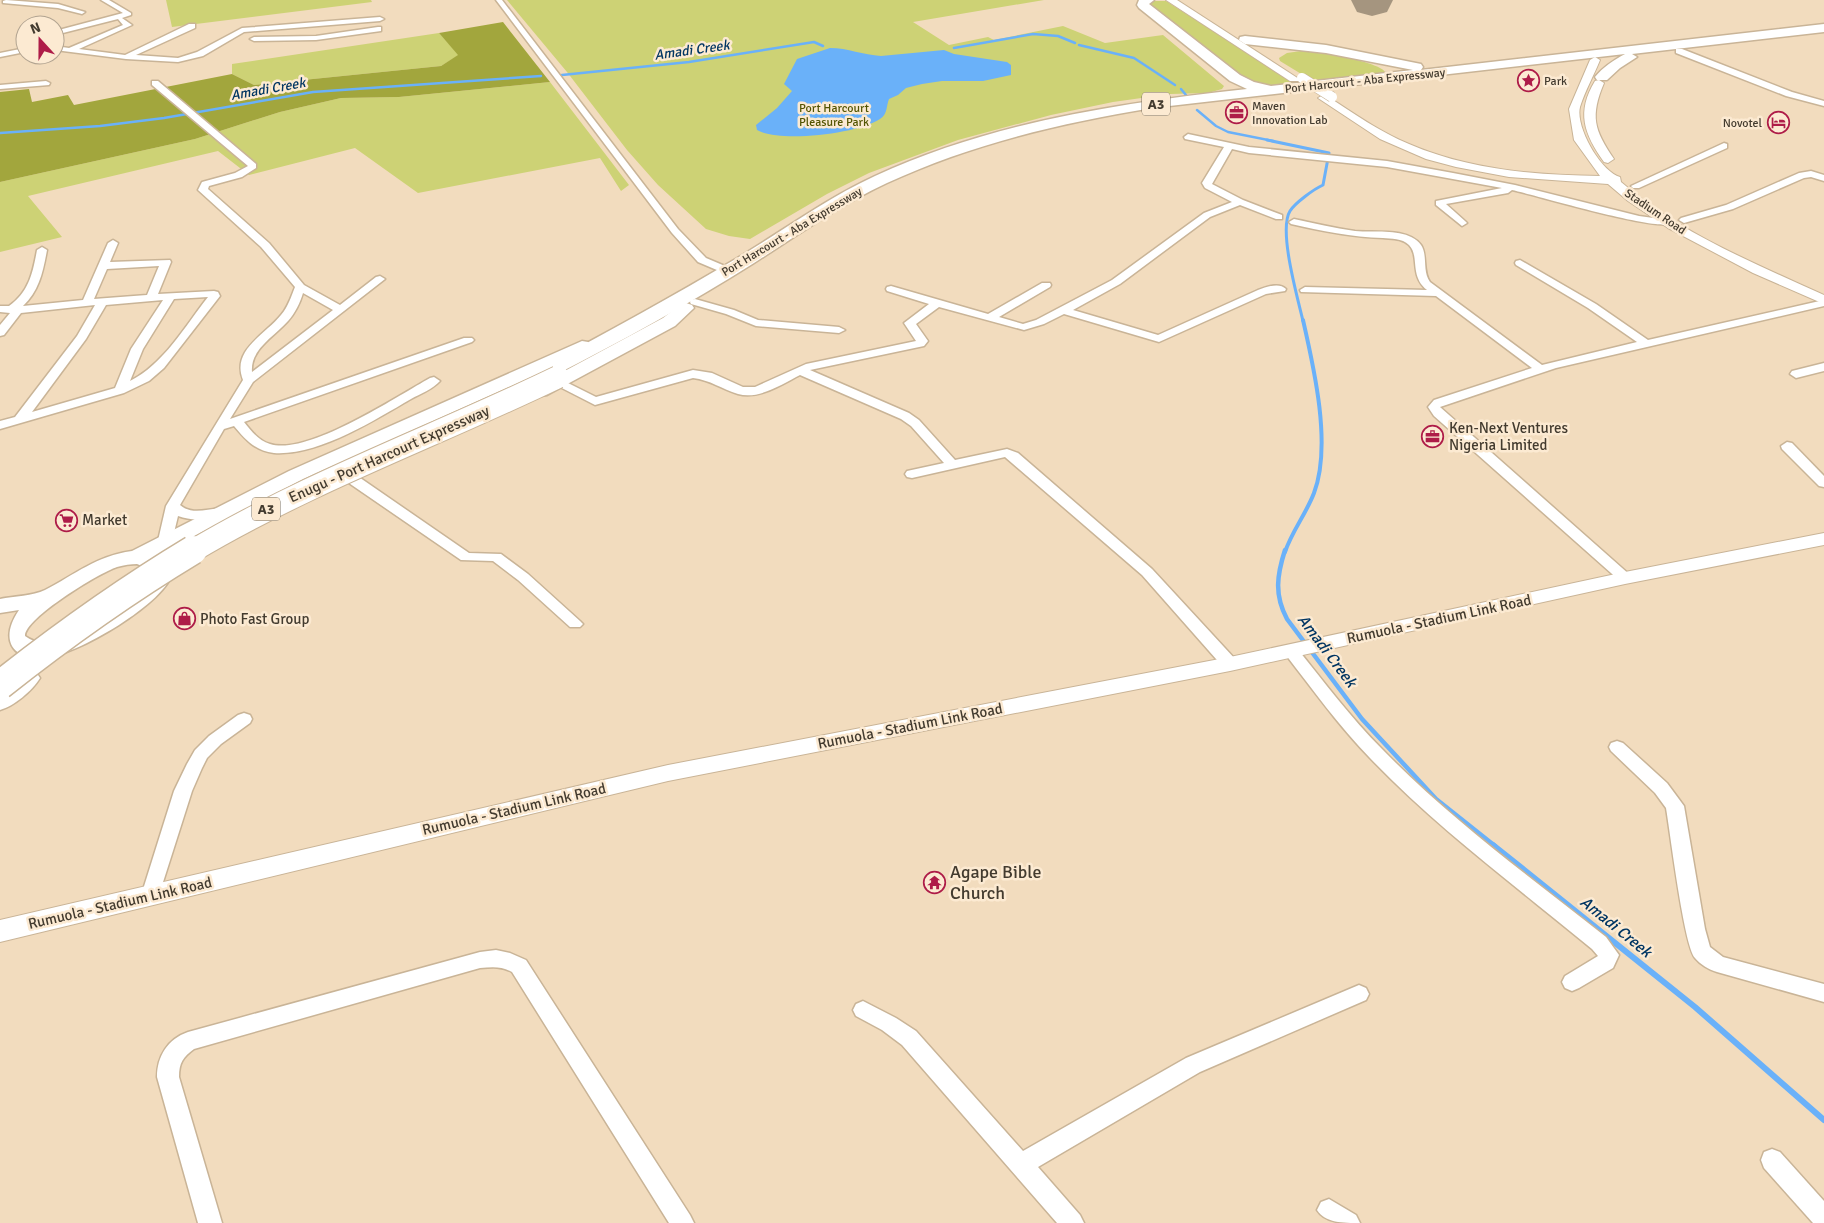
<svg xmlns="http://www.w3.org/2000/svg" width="1824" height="1223" viewBox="0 0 1824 1223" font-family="Signika,sans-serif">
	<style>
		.green { fill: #cdd275 }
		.forest { fill: #a2a63d }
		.water { fill: #6ab1f9 }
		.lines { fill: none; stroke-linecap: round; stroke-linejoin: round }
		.stream-far4 { stroke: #6ab1f9; stroke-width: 2.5 }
		.stream-far3 { stroke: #6ab1f9; stroke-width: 3 }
		.stream-far2 { stroke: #6ab1f9; stroke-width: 4 }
		.stream-far1 { stroke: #6ab1f9; stroke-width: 4.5 }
		.stream { stroke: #6ab1f9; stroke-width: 6 }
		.runway { fill: #a5957f; fill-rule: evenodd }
		.street-casing { stroke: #c9b497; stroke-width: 3 }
		.secondary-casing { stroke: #c9b497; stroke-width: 2 }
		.primary-casing { stroke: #c9b497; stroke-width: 3 }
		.highway-casing { stroke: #c9b497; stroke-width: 3 }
		.street { fill: #fff; fill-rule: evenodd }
		.secondary { fill: #fff; fill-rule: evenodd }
		.primary { fill: #fff; fill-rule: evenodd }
		.highway { fill: #fff; fill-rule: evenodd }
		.secondary-bridge-casing { stroke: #c9b497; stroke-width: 11; stroke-linecap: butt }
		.highway-bridge-far1-casing { stroke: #c9b497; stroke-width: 24; stroke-linecap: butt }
		.highway-bridge-casing { stroke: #c9b497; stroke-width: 31; stroke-linecap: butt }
		.secondary-bridge { stroke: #fff; stroke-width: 10 }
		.highway-bridge-far1 { stroke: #fff; stroke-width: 22 }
		.highway-bridge { stroke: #fff; stroke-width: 28 }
		.labels { text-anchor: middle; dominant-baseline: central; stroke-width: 5; stroke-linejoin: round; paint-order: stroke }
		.far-street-label { font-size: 12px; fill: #433b2f; stroke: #fcead2 }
		.far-poi-label { font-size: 12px; fill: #433b2f; stroke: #fcead2; text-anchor: start }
		.far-park-label { font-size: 12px; fill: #535503; stroke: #fcead2 }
		.far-water-label { font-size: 14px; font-style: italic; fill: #003562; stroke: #fcead2 }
		.shield { fill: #fcead2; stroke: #7a7060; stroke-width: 1 }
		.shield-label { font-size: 14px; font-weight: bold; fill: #433b2f }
		.poi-label { font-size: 15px; fill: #433b2f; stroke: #fcead2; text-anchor: start }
		.street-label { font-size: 15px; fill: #433b2f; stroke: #fcead2 }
		.water-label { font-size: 16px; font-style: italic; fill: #003562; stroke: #fcead2 }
		.near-poi-label { font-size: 18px; fill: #433b2f; stroke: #fcead2; text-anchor: start }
	</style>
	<rect width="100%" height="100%" fill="#f2dcbe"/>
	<g class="green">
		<polygon points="166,0 371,0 372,2 172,27"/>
		<polygon points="507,0 1044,0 913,22 949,45 988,37 994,40 1063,26 1105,43 1163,35 1224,86 1222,89 1208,93 1170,94 1113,102 1051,115 958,140 869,173 827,194 750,239 729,236 706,229 658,185 627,150 567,72"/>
		<polygon points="1153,1 1166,1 1298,85 1253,85 1148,6"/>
		<polygon points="439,33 459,55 441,66 254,85 232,74 232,64"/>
		<path d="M1301 51C1315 50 1380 62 1385 72L1316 83 1280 61 1279 58 1287 53Z"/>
		<polygon points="550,82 629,185 621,191 600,158 418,193 355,148 249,175 218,151 28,196 62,237 0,252 0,182 195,139 280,112 341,98 399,97"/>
	</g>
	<polygon class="forest" points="503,22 550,82 399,97 341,98 280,112 195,139 0,182 0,92 29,89 32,102 68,95 74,105 232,74 254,85 441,66 458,55 439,33"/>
	<path class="water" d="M830 48C848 48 863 55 881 56L944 50 954 54 1007 62 1011 65V75L983 81H942L922 84 906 88 898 95 889 99C886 106 888 114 880 119 858 134 779 143 757 130L756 125 777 108 792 91 784 84 797 59Z"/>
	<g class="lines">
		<g class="stream-far4">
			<polyline points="1079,45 1134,58 1175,85"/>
			<polyline points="954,48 1033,34 1058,36 1075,43"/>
			<polyline points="562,75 689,62 814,42 823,46"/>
			<polyline points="1181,89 1186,95"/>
			<polyline points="1197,110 1216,126 1228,132 1273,141"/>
			<polyline points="0,133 100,126 164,118 313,92 541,76"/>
		</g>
		<path class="stream-far3" d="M1267 140 1329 153 1323 185C1314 189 1295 203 1290 211 1278 230 1298 299 1303 321"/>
		<path class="stream-far2" d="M1285 552C1292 531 1306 514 1314 493 1332 446 1314 368 1303 320"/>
		<path class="stream-far1" d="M1285 550C1277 575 1274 595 1287 619L1362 719 1436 799 1495 846"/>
		<polyline class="stream" points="1493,845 1695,1007 1824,1120"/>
		<polygon class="runway" points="1351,0 1393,0 1387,12 1372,16 1357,12"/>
		<defs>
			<g id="street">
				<polygon points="6,0 58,4 85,12 82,14 58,8 3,3 3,1"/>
				<polygon points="101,0 109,0 131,13 131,15 122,18 132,25 79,49 125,55 189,24 195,24 195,28 136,55 178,58 197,52 242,28 380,17 384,19 380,21 244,32 203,56 178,62 126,59 55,50 55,46 69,48 123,25 118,19 55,35 55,31 123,13"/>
				<polygon points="496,0 502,0 678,229 706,258 732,269 733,271 732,273 724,273 698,262 672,233"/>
				<polygon points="378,27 381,27 381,31 316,40 254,41 250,39 254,37 316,36"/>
				<polygon points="25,48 25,52 0,57 0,53"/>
				<polygon points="1676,49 1682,49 1792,92 1824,101 1824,106 1786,96 1676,53"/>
				<polygon points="46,81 50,83 49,85 0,89 0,85"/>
				<path d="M152 81H158L256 164V168L242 177 209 186 208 189 269 243 304 285 340 305 376 277 380 276 385 279 253 382 230 419 464 338H472L474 340 472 342 244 422C251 431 259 441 270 444 307 456 396 397 430 378L434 377 440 381C433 389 420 394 411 399 373 421 318 456 274 453 255 451 245 439 234 426L224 429 180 505C196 519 218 502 227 512L225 515C208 519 194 522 178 516L171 545 169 548H159L157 545 166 506 243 380C231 350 265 335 281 315 288 307 291 297 295 287L261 247 198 190 202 182 235 173 248 166 152 85ZM303 293 333 310 252 372C250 349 274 337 288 321 295 313 300 303 303 293Z"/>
				<path d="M1188 134 1249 147 1387 161 1453 173 1515 185 1639 216 1668 220 1673 223C1662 233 1535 195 1512 190L1508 193 1446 204 1465 221 1467 223 1462 226 1436 205V201L1502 188 1387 167 1249 153 1232 149 1212 184 1243 200 1282 215V219H1276L1240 205 1210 217 1120 284 1073 310 1158 335 1258 290C1267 287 1279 282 1286 289L1285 291 1266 294 1159 342 1064 314 1044 324 1024 330 939 307 916 324 928 341 924 346 810 370 909 413 919 420 955 460 1007 449 1018 453 1152 569 1236 660 1238 664 1236 668 1230 669 1224 668 1142 575 1005 457 912 478 907 477 905 474 907 471 944 463 911 426 901 419 800 375C782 384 759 400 738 394 722 389 710 380 693 378L595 405 552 383 554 380H562L596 397 693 370 712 373 743 387H755L806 364 916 341 904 323 929 304 887 291 886 289 887 287 891 286 988 314 1042 283H1050L1051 285 1050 287 999 317 1023 324 1036 320 1112 280 1204 213 1232 202 1205 188 1202 183 1224 147 1185 139 1184 137Z"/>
				<polygon points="1724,143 1727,144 1727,148 1639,188 1633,188 1631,186"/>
				<polygon points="1811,171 1824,175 1824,181 1811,177 1804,178 1733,209 1684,223 1679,220 1681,218 1726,205 1799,173"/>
				<path d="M1294 219C1314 223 1334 228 1355 231 1374 233 1408 227 1421 245 1428 255 1422 271 1430 282L1542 365 1637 342 1588 308 1516 265 1515 263 1516 261 1520 260 1596 304 1648 340 1824 300V306L1556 368 1440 407 1630 575 1632 578 1630 581H1620L1434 416 1428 407 1434 400 1532 368 1436 296 1301 292 1300 290 1305 287 1427 290C1409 276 1420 256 1409 245 1402 238 1391 239 1383 238 1352 237 1321 231 1291 224L1289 222Z"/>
				<path d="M113 240 118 243 110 262 170 260 171 262 158 294 214 291 218 292 220 296 164 368 149 381 124 393 0 429V421L15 417 77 336 95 305 21 313 4 335 0 336V325L10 313 0 312V306H9C29 292 33 272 37 250L42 247 47 250C43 272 39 291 23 306L83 300 108 243ZM159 266 147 295 94 299 107 269ZM208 297C185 326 164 364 130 381L143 349 174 299ZM163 300 131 349 115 388 32 412 86 339 106 305Z"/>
				<polygon points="695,299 734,310 758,320 839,327 845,330 839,333 756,326 726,314 691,304 690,302 691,300"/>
				<polygon points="1824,363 1824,371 1796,378 1790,374 1792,371"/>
				<polygon points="1787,442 1792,443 1824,476 1824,487 1819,486 1782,449 1781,446"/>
				<polygon points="348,472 353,473 469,553 501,554 528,574 580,621 583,624 580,627 570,627 518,580 493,561 461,560 343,479 341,476"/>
				<path d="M1291 646 1296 647C1324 682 1351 718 1382 749 1450 819 1530 877 1606 937L1619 955 1613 968 1579 988 1572 991 1565 988 1562 982 1565 976 1598 956 1592 949C1517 887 1437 828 1370 758 1339 726 1313 690 1286 655L1283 651 1286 647Z"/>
				<polygon points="244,713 250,715 252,719 250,723 221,744 207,758 202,768 192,791 157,901 150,904 143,901 141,896 174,791 187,764 195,750 209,736 238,715"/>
				<path d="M1617 741 1623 743 1667 783 1684 806 1705 929 1710 947 1723 957 1824 984V1002L1717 972C1709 970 1700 964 1695 958 1684 946 1670 831 1666 808L1655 793 1611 751 1609 747 1611 743Z"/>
				<path d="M496 950 510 953 526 960 690 1215 694 1223H669L512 972C502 966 492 967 480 968L194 1049C183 1057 179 1063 179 1077L222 1223H198L157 1077C157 1056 168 1039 188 1032L480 952Z"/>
				<polygon points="1359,985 1366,988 1369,994 1366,1000 1200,1072 1038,1167 1080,1215 1084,1223 1057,1223 902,1045 882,1030 856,1016 853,1010 856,1004 863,1001 896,1018 916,1031 1023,1151 1186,1058"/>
				<polygon points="1772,1149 1780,1152 1824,1201 1824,1223 1813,1223 1764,1168 1761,1160 1764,1152"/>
				<path d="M1329 1199 1356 1215 1360 1223C1343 1223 1325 1223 1317 1210L1321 1202Z"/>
			</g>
			<g id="secondary">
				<polygon points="1166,0 1177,0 1299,79 1298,81 1290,81"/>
				<path d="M1595 57 1600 60C1594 75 1585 91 1580 107 1575 127 1601 172 1620 177L1621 182C1679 233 1754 263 1824 295V304L1753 273 1668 228 1628 201 1608 184 1509 177 1456 167 1426 159 1380 139 1318 98 1323 95 1327 96C1353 113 1380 132 1409 144 1469 170 1536 175 1600 176L1574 140 1569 109 1590 60Z"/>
				<path d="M1599 80 1604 83C1590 116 1594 130 1614 159L1608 163 1604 162C1584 134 1576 112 1595 81Z"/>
				<polygon points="1824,533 1824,545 1625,584 1230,671 668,781 0,942 0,920 668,765 1230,657 1625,572"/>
			</g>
			<g id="primary">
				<polygon points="686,303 692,305 694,308 675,326 547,395 541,396 535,395 532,391 535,387 663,318 680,305"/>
				<path d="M582 341 588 342 591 346 588 350 556 366 303 479 158 555 168 562 173 571C168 602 75 656 44 658 10 660 0 638 19 610L0 613V599C14 596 33 596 45 590 76 574 96 556 132 551L289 471ZM137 564 150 569 148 579C133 598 71 638 47 642 38 643 32 641 25 636 25 618 99 573 117 567 124 565 131 564 137 564Z"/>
				<path d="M28 670 36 672 40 678C32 691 14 706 0 710V689L20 672Z"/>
			</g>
			<path id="highway" d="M1139 0H1154L1149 4 1240 75 1254 82 1271 86 1413 70 1326 53 1245 44 1239 40 1240 37 1245 36 1326 45 1421 64 1423 67 1421 70 1824 24V32L1632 54 1637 57 1620 68 1607 80H1597L1595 77C1603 67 1614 60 1625 54L1152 108C1061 123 971 144 887 183 840 205 798 235 754 263 689 304 622 341 553 376L546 378 539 376 536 372 539 368C607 333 673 296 739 257 784 230 827 198 875 176 992 122 1120 103 1247 89L1230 81 1139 8 1137 5Z"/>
		</defs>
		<use href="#street" class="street-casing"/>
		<use href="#secondary" class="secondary-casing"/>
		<use href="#primary" class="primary-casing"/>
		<use href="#highway" class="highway-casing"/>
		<use href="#street" class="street"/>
		<use href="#secondary" class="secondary"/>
		<use href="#primary" class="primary"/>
		<use href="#highway" class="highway"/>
		<defs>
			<polyline id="secondary-bridge" points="1302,78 1332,97"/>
			<path id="highway-bridge-far1" d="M191 552C308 482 436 436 558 377"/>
			<path id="highway-bridge" d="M0 685C62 636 125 591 193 550"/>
		</defs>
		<use href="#secondary-bridge" class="secondary-bridge-casing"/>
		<use href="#highway-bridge-far1" class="highway-bridge-far1-casing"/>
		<use href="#highway-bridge" class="highway-bridge-casing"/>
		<use href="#secondary-bridge" class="secondary-bridge"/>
		<use href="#highway-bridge-far1" class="highway-bridge-far1"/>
		<use href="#highway-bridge" class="highway-bridge"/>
	</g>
	<defs>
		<symbol id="sight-ring" viewBox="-11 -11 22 22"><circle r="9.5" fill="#fcead2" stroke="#ae1c48" stroke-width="1.5"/><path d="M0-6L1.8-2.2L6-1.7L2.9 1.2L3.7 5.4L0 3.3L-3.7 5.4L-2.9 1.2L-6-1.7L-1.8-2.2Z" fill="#ae1c48"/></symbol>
		<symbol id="office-ring" viewBox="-11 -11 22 22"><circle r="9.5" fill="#fcead2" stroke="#ae1c48" stroke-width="1.5"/><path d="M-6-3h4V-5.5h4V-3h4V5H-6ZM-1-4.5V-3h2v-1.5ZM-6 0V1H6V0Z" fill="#ae1c48"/></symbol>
		<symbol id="hotel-ring" viewBox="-11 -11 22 22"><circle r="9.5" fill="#fcead2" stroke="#ae1c48" stroke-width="1.5"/><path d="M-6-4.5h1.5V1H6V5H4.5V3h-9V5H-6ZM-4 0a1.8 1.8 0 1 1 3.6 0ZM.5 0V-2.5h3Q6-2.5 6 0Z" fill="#ae1c48"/></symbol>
		<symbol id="supermarket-ring" viewBox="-11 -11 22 22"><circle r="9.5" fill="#fcead2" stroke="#ae1c48" stroke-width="1.5"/><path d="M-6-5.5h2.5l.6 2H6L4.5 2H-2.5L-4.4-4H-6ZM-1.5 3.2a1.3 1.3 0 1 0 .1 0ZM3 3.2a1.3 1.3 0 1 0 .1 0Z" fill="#ae1c48"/></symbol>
		<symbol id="shop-ring" viewBox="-11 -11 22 22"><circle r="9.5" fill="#fcead2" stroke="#ae1c48" stroke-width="1.5"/><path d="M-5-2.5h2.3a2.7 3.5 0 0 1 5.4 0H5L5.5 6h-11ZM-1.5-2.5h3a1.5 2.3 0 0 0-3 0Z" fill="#ae1c48"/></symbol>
		<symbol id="temple-ring" viewBox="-11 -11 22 22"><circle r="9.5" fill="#fcead2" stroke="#ae1c48" stroke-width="1.5"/><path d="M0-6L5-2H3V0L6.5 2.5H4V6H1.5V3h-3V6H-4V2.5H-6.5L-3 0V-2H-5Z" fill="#ae1c48"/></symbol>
	</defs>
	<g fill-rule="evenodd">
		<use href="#sight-ring" x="1516" y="68" width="25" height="25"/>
		<use href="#office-ring" x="1224" y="100" width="25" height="25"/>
		<use href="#hotel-ring" x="1766" y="110" width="25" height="25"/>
		<use href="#office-ring" x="1420" y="424" width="25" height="25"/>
		<use href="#supermarket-ring" x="54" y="508" width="25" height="25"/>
		<use href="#shop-ring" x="172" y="606" width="25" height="25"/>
		<use href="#temple-ring" x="922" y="870" width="25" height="25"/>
	</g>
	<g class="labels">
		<g class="far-street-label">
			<text transform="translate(1365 81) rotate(-6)">Port Harcourt - Aba Expressway</text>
			<text transform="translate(1655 212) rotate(34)">Stadium Road</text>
			<text transform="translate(792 232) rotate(-31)">Port Harcourt - Aba Expressway</text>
		</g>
		<g class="far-poi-label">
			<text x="1544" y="81">Park</text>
			<text x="1252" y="106">Maven<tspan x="1252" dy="14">Innovation Lab</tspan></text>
			<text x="1762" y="123" text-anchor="end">Novotel</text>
		</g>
		<g class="far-park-label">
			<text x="834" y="108">Port Harcourt<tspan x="834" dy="14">Pleasure Park</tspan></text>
		</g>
		<g class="far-water-label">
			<text transform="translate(692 50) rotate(-8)">Amadi Creek</text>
			<text transform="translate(268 89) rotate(-10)">Amadi Creek</text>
		</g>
		<g class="shield">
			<rect x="1142" y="92.5" width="28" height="23" rx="4"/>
			<rect x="252" y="497.5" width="28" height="23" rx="4"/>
		</g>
		<g class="shield-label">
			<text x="1156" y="104">A3</text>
			<text x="266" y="509">A3</text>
		</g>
		<g class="poi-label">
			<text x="1449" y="428">Ken-Next Ventures<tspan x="1449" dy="17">Nigeria Limited</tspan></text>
			<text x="82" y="520">Market</text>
			<text x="200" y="619">Photo Fast Group</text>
		</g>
		<g class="street-label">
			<text transform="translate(389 454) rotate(-24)">Enugu - Port Harcourt Expressway</text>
			<text transform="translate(1439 619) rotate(-12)">Rumuola - Stadium Link Road</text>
			<text transform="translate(910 726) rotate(-11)">Rumuola - Stadium Link Road</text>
			<text transform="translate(514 809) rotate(-13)">Rumuola - Stadium Link Road</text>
			<text transform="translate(120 903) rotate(-13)">Rumuola - Stadium Link Road</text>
		</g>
		<g class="water-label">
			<text transform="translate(1327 651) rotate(53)">Amadi Creek</text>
			<text transform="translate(1616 927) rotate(39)">Amadi Creek</text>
		</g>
		<g class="near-poi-label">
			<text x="950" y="872">Agape Bible<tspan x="950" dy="21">Church</tspan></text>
		</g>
	</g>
	<g transform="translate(40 40) rotate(339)"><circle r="24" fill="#fcead2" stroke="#b2a491"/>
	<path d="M0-4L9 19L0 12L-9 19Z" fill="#ae1c48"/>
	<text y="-8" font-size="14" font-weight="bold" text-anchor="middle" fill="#433b2f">N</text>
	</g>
</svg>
